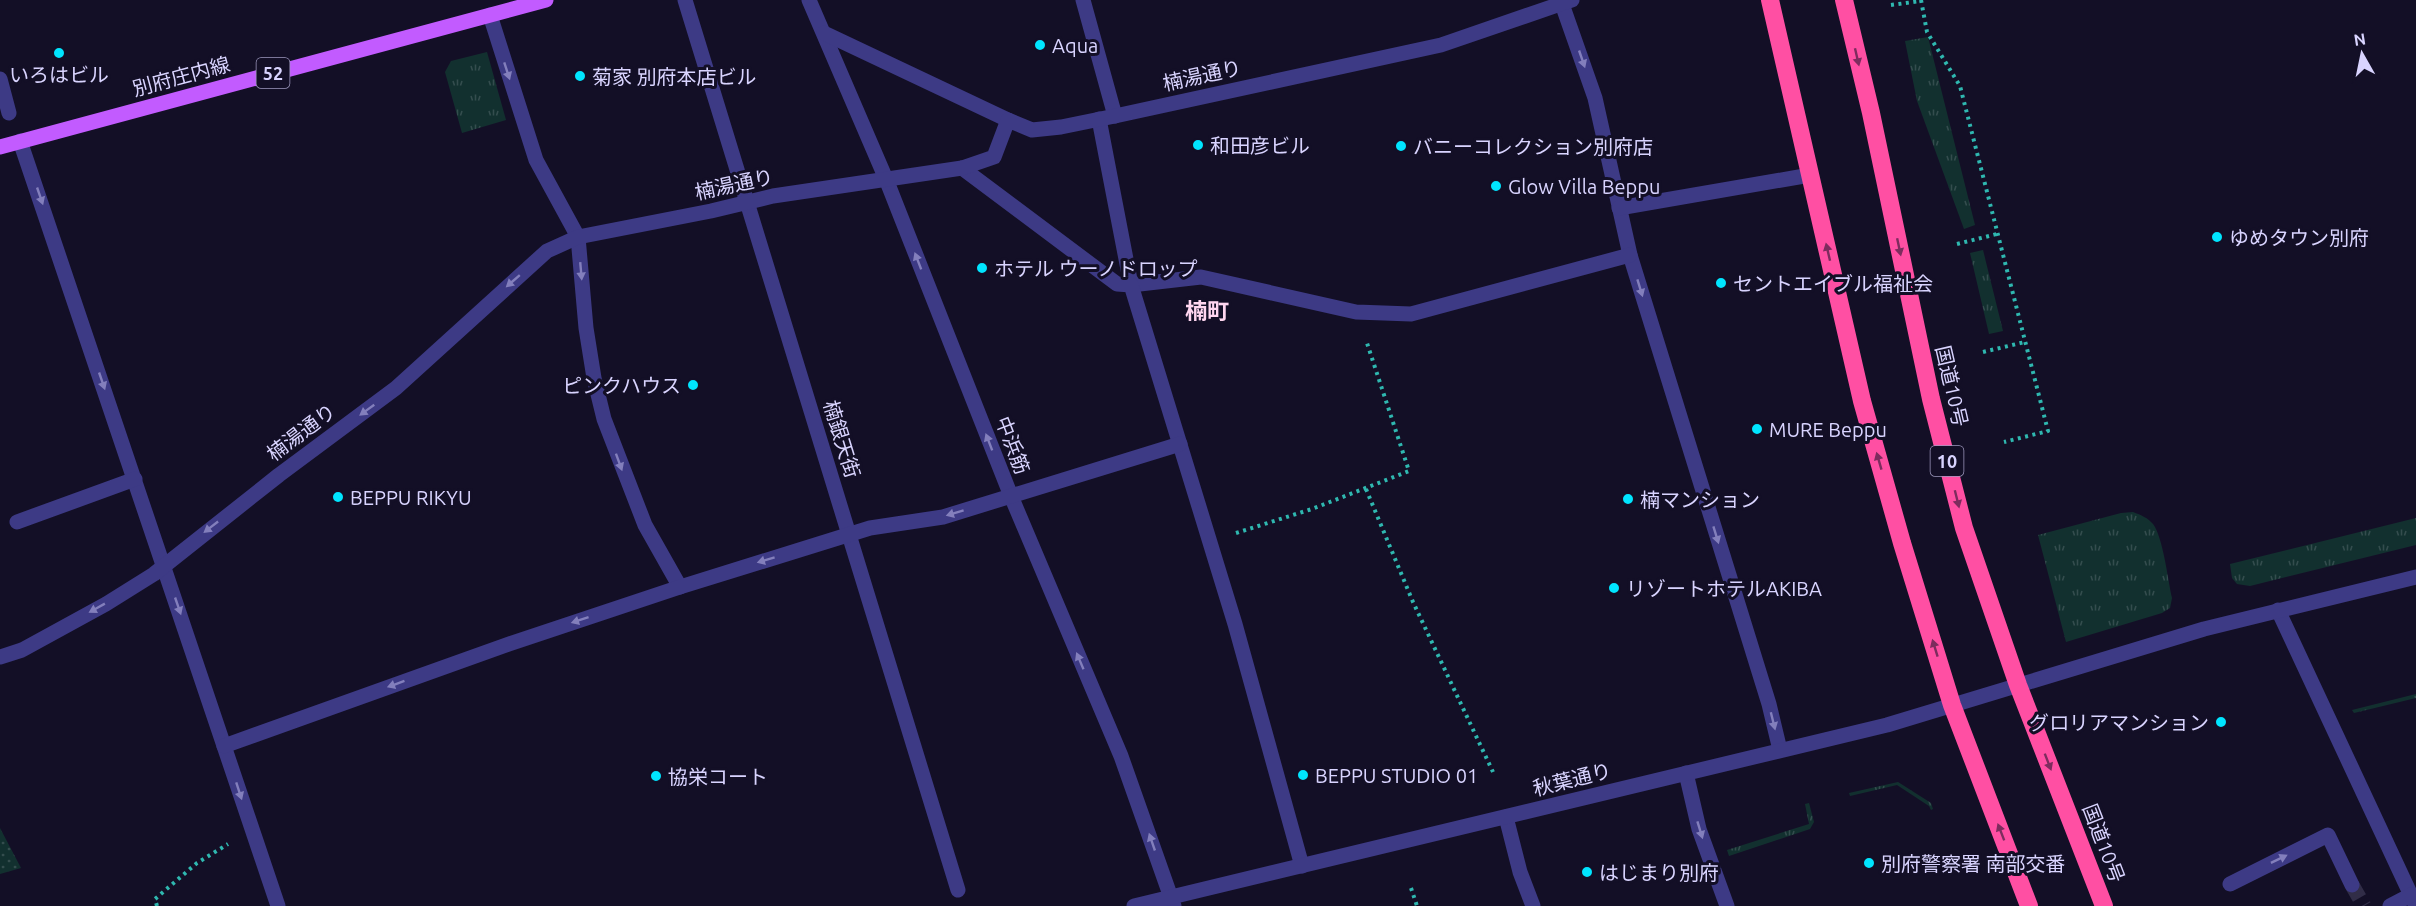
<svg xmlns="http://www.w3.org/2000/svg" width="2416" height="906" viewBox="0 0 2416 906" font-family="Ubuntu,'Noto Sans JP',sans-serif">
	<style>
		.grass { fill: url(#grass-tufts) }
		.park { fill: url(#park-dots) }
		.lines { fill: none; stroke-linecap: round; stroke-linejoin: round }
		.minor-tunnel { stroke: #312d47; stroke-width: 15; stroke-dasharray: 15 8; stroke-linecap: butt }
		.path { stroke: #2fb8b0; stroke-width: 4; stroke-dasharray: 3 4.5; stroke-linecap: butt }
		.minor { stroke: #3d3a85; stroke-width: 15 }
		.major { stroke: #c25bff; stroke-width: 15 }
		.highway { stroke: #ff4fa3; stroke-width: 18 }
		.oneway { fill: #7d2c5e }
		.oneway2 { fill: #837fbc }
		.poi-dot { fill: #00e5ff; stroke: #130f26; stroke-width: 2 }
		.labels { text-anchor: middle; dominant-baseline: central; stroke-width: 6; stroke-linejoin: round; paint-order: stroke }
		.shield { fill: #130f26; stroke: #9e99be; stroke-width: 1.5 }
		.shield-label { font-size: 18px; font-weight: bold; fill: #d9d4ff }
		.poi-label { font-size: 20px; fill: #d9d4ff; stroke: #130f26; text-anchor: start }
		.street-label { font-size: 20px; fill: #d9d4ff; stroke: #130f26 }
		.quarter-label { font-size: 22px; font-weight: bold; fill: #ffd6f0; stroke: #130f26 }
	</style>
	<defs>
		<pattern id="grass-tufts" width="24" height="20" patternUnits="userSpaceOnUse" patternTransform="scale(1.5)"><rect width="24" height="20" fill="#12302f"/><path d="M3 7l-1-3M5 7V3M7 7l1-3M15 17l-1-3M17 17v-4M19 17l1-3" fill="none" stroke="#344d4e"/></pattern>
		<pattern id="park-dots" width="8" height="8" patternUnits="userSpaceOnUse" patternTransform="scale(1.5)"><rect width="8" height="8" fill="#12302f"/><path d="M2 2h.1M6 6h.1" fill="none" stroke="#344d4e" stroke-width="1.8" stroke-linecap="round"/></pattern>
	</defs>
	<rect width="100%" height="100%" fill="#130f26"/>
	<g class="grass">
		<polygon points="1928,37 1975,225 1964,229 1917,101 1905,41"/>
		<polygon points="487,52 506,120 462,133 445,72 451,61"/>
		<polygon points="1983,250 2003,331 1989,334 1970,253"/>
		<path d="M2133 512C2141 515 2148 518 2153 524 2163 537 2168 581 2172 598L2170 608 2162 613 2066 642 2038 535 2121 513Z"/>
		<polygon points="2416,518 2416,545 2250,586 2237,584 2232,578 2230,564"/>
		<polygon points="2416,694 2416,698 2354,713 2352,710"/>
		<polygon points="1898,782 1931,803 1933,809 1931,810 1929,806 1897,785 1850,796 1849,793"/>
		<polygon points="1809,803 1814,822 1810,829 1729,856 1727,850 1809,824 1805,804"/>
	</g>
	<polygon class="park" points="0,828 21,868 0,874"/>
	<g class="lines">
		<polyline class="minor-tunnel" points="2352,885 2364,906"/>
		<g class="path">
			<polyline points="1921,0 1927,32 1960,86 2048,431 2004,442"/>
			<polyline points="1891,5 1921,1"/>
			<polyline points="1957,244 1997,234"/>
			<polyline points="1983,352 2025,342"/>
			<polyline points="1366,489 1413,602 1493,772"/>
			<polyline points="1236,533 1312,509 1409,471 1366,340"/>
			<polyline points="1411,888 1417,906"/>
			<polyline points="157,906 155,899 197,863 228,844"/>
		</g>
		<g class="minor">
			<polyline points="685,0 958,890"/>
			<polyline points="809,0 886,179 1011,496 1121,756 1174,906"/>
			<polyline points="1083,0 1115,116"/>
			<polyline points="1562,4 1595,98 1630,255 1769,704 1780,750"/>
			<polyline points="490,15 536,160 578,237 586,328 594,378 604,419 645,525 680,587"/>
			<polyline points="824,33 1008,120"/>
			<polyline points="0,79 9,113"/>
			<polyline points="1099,119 1131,285 1201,277 1356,312 1411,314 1630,255"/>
			<polyline points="20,141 278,906"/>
			<polyline points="962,168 1117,284 1131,285 1235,624 1302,866"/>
			<polyline points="1619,208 1810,175"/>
			<polyline points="17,522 135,479"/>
			<polyline points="2278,610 2416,906"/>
			<polyline points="0,657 22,650 106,604 154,574 279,475 396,388 547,251 578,237 711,211 773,196 962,168 994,157 1008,120 1032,130 1061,127 1115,116 1441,45 1572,0"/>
			<polyline points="224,746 509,644 680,587 870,528 943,517 1180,444"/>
			<polyline points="1686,773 1699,829 1727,906"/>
			<polyline points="1506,817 1520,872 1533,906"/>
			<polyline points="2230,884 2328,835 2352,885"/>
			<polyline points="1134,906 1887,725 2204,629 2416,577"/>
			<polyline points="2390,906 2411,895"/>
		</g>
		<polyline class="major" points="0,147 546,0"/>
		<g class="highway">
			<polyline points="1770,0 1862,401 1902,543 1952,705 2029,906"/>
			<polyline points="1844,0 1871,113 1931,399 1964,528 2018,685 2104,906"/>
		</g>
	</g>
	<defs><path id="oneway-solid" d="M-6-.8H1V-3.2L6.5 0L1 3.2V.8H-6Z" transform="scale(1.5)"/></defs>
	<g class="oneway">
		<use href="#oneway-solid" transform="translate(1857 57) rotate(77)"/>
		<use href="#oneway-solid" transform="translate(1899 247) rotate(78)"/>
		<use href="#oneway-solid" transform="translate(1828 252) rotate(-103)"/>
		<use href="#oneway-solid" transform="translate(1879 461) rotate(-106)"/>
		<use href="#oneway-solid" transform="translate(1957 499) rotate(76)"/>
		<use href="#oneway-solid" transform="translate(1935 648) rotate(-107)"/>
		<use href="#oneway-solid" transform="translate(2048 762) rotate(69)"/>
		<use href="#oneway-solid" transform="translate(2001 832) rotate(-111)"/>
	</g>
	<g class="oneway2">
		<use href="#oneway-solid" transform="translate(1582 59) rotate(71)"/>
		<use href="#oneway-solid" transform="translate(507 71) rotate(72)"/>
		<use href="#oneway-solid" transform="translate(40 196) rotate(71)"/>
		<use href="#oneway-solid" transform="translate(918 261) rotate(-111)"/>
		<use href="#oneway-solid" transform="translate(581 271) rotate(85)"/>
		<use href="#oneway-solid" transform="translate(513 281) rotate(139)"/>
		<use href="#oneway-solid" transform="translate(1640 288) rotate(73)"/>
		<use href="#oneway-solid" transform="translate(102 381) rotate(71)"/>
		<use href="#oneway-solid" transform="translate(367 410) rotate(144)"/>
		<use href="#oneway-solid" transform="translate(989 442) rotate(-111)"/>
		<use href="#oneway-solid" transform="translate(619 462) rotate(70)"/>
		<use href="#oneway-solid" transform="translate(955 513) rotate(163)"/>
		<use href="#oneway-solid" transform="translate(211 527) rotate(142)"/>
		<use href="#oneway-solid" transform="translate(1716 535) rotate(73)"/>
		<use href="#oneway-solid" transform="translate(766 560) rotate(163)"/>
		<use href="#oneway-solid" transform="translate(178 606) rotate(71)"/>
		<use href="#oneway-solid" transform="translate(97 608) rotate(151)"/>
		<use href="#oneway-solid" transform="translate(580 620) rotate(162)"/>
		<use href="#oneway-solid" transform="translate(1080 661) rotate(-113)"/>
		<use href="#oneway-solid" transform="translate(396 684) rotate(160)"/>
		<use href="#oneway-solid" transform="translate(1773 721) rotate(76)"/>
		<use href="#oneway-solid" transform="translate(239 791) rotate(72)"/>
		<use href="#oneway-solid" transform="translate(1700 830) rotate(73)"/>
		<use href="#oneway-solid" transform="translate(1152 842) rotate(-109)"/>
		<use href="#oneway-solid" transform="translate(2279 859) rotate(-26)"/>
	</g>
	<g class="poi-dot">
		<circle cx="1040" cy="45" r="6"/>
		<circle cx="59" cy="53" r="6"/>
		<circle cx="580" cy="76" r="6"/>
		<circle cx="1198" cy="145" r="6"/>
		<circle cx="1401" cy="146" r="6"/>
		<circle cx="1496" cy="186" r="6"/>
		<circle cx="2217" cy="237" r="6"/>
		<circle cx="982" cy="268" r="6"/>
		<circle cx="1721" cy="283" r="6"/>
		<circle cx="693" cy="385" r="6"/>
		<circle cx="1757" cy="429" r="6"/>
		<circle cx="338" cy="497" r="6"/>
		<circle cx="1628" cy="499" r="6"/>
		<circle cx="1614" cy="588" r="6"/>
		<circle cx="2221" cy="722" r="6"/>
		<circle cx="1303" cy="775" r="6"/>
		<circle cx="656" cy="776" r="6"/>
		<circle cx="1869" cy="863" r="6"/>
		<circle cx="1587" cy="872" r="6"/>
	</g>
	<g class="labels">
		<g class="shield">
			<rect x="256.5" y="58" width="33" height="30" rx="4.5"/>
			<rect x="1930.5" y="446" width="33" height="30" rx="4.5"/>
		</g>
		<g class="shield-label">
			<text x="273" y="73">52</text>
			<text x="1947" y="461">10</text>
		</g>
		<g class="poi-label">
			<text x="1052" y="45">Aqua</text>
			<text x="59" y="74" text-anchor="middle">いろはビル</text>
			<text x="592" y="76">菊家 別府本店ビル</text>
			<text x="1210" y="145">和田彦ビル</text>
			<text x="1413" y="146">バニーコレクション別府店</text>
			<text x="1508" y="186">Glow Villa Beppu</text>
			<text x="2229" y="237">ゆめタウン別府</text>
			<text x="994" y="268">ホテル ウーノドロップ</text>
			<text x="1733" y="283">セントエイブル福祉会</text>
			<text x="681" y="385" text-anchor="end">ピンクハウス</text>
			<text x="1769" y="429">MURE Beppu</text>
			<text x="350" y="497">BEPPU RIKYU</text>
			<text x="1640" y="499">楠マンション</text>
			<text x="1626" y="588">リゾートホテルAKIBA</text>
			<text x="2209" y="722" text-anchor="end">グロリアマンション</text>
			<text x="1315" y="775">BEPPU STUDIO 01</text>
			<text x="668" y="776">協栄コート</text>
			<text x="1881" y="863">別府警察署 南部交番</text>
			<text x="1599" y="872">はじまり別府</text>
		</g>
		<g class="street-label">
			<text transform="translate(1202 75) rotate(-12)">楠湯通り</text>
			<text transform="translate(181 76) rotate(-15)">別府庄内線</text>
			<text transform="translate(734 184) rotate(-12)">楠湯通り</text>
			<text transform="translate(1952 386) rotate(77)">国道10号</text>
			<text transform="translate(301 432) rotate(-37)">楠湯通り</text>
			<text transform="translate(842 439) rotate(73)">楠銀天街</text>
			<text transform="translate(1013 445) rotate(69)">中浜筋</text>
			<text transform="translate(1572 779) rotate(-14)">秋葉通り</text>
			<text transform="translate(2104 843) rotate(69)">国道10号</text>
		</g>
		<g class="quarter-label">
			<text x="1207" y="310">楠町</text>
		</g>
	</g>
	<g transform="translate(2362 54) rotate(351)" stroke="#130f26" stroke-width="4.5" paint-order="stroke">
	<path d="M0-4.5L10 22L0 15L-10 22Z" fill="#d9d4ff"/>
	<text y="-9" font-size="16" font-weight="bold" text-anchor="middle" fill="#d9d4ff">N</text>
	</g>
</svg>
